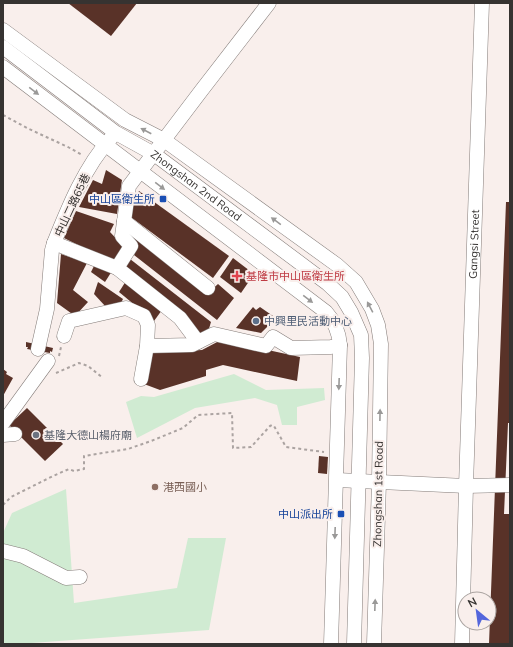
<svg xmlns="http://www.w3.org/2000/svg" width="513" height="647" viewBox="0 0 513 647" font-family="Mulish,'Noto Sans TC',sans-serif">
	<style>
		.green { fill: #d0ebd2 }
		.building { fill: #593228 }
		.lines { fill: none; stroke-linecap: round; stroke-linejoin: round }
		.minor-casing { stroke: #847c79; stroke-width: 15 }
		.path { stroke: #aba3a1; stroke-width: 2; stroke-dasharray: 3 3; stroke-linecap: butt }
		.minor { stroke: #fff; stroke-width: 14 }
		.oneway { fill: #9a9998 }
		.transit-dot { fill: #1a4fb4; stroke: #f9efec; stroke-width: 1.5 }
		.health-dot { fill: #e0444e; stroke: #f9efec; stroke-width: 1.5 }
		.service-dot { fill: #5c6f8a; stroke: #f9efec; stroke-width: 1.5 }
		.worship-dot { fill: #6b7280; stroke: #f9efec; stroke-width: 1.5 }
		.education-dot { fill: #8d6e63; stroke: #f9efec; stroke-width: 1.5 }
		.labels { text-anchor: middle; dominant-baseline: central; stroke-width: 4; stroke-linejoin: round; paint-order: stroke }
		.street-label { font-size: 11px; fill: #363331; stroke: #f9efec }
		.transit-label { font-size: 11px; fill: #164399; stroke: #f9efec; text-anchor: end }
		.health-label { font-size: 11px; fill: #be3a42; stroke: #f9efec; text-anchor: start }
		.service-label { font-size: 11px; fill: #4e5e75; stroke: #f9efec; text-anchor: start }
		.worship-label { font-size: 11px; fill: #5b616d; stroke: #f9efec; text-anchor: start }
		.education-label { font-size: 11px; fill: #785e54; stroke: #f9efec; text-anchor: start }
	</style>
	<rect width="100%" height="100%" fill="#f9efec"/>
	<g class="green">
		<polygon points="234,374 266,390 324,388 325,400 297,407 297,425 282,425 277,405 255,398 195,408 137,438 126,402 141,396 154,397"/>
		<polygon points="66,489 74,603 177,588 188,538 226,538 209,630 18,644 3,644 3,533 12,513"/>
	</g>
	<g class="building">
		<polygon points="68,3 137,3 111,36"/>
		<polygon points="106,170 122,180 117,214 79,207 93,180 102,184"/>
		<polygon points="139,191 229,256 213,278 128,215"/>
		<polygon points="506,202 510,202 510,423 508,423 504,514 510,514 510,644 489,644"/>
		<polygon points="76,211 114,224 110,232 125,248 116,264 64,238"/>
		<polygon points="132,233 207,294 218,284 234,298 217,320 134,255 136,250"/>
		<polygon points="61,254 87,263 73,290 88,302 75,316 57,303"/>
		<polygon points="233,258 254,274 241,293 220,277"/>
		<polygon points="130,259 211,322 208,332 199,337 126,267"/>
		<polygon points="95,264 112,271 105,282 91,272"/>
		<polygon points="126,281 162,310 154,321 119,292"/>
		<polygon points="98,282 123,299 121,303 106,307 94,294"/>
		<polygon points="253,307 256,310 260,307 273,316 270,320 272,322 261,333 236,328"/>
		<polygon points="221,340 300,357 297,381 223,365 206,370 206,376 160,390 144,384 149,353 202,350"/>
		<polygon points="26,342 53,348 52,352 50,351 50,353 27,349 28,347 26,347"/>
		<polygon points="3,369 7,372 6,374 13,378 3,396"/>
		<polygon points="27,408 63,444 45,461 9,425"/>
		<polygon points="319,456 328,457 327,474 318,473"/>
	</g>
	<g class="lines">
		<defs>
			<g id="minor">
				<polyline points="3,30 125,120 164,140 337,265 356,282 372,309 378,325 381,344 379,482 374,644"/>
				<path id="s1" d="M3 47 116 133 154 154 328 284 342 297 351 312 361 335 362 358 354 644"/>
				<path d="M3 67 326 312C335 322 339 332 340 345L331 644"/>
				<polyline points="124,221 208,288"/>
				<polyline points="54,243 117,268 180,318 198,342"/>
				<polyline points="117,268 131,246 122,236 129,186 201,91 269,3"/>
				<polyline points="64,336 69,321 126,308 144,316 148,325 147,346 141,379"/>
				<polyline points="147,346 192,345 214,334 266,346 273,337 291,348 331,347 340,345"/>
				<path d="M38 349 47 309 52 250 54 243C68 208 85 166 111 138"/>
				<polyline points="3,423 48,361"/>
				<polyline points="3,435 15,434"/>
				<polyline points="337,480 466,486 510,485"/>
				<polyline points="3,551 23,556 66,578 80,577"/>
				<path id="s2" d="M462 644 466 486 482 3"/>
			</g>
		</defs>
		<use href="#minor" class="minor-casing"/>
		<g class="path">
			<polyline points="3,115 29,129 68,147 82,155"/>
			<polyline points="59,356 61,347"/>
			<polyline points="56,373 79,363 88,366 103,378"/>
			<polyline points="3,505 11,497 53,476 69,469 74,471 84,469 84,456 128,449 151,441 183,428 198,415 232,413 233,448 251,447 270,426 272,425 274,426 286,447 324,452"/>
		</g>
		<use href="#minor" class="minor"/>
	</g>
	<defs><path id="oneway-solid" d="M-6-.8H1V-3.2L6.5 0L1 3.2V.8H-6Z"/></defs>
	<g class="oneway">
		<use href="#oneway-solid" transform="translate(34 91) rotate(37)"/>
		<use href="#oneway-solid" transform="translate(146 131) rotate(-152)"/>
		<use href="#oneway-solid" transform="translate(160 186) rotate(37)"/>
		<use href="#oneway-solid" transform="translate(276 221) rotate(-144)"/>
		<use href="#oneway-solid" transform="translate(308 299) rotate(37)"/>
		<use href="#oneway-solid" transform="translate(370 307) rotate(-118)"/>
		<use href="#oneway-solid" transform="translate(339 384) rotate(92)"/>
		<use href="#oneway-solid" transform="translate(380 415) rotate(-89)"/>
		<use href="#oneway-solid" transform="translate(335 533) rotate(92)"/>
		<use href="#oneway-solid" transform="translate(375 605) rotate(-88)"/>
	</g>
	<g class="transit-dot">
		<rect x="159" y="195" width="8" height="8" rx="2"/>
		<rect x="337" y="510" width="8" height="8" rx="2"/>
	</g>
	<path class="health-dot" d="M235 270h4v4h4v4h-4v4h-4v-4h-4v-4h4z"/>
	<circle class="service-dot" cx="256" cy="321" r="4"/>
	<circle class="worship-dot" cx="36" cy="435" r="4"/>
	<circle class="education-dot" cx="155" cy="487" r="4"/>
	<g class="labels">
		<g class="street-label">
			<text stroke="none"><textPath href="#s1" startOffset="238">Zhongshan 2nd Road</textPath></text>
			<text transform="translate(72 205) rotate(-65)">中山二路65巷</text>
			<text stroke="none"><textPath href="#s2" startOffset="400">Gangsi Street</textPath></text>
			<text transform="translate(378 494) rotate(-89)">Zhongshan 1st Road</text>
		</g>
		<g class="transit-label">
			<text x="155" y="199">中山區衛生所</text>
			<text x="333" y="514">中山派出所</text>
		</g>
		<g class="health-label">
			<text x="246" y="276">基隆市中山區衛生所</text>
		</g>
		<g class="service-label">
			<text x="264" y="321">中興里民活動中心</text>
		</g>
		<g class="worship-label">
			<text x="44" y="435">基隆大德山楊府廟</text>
		</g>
		<g class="education-label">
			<text x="163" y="487">港西國小</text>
		</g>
	</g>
	<rect width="513" height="647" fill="none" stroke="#363331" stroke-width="8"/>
	<g transform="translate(477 611) rotate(331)"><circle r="19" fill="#f9efec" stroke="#aba4a1"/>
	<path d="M0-3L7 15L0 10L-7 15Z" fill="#5466dc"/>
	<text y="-6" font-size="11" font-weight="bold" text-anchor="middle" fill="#363331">N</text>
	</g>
</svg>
